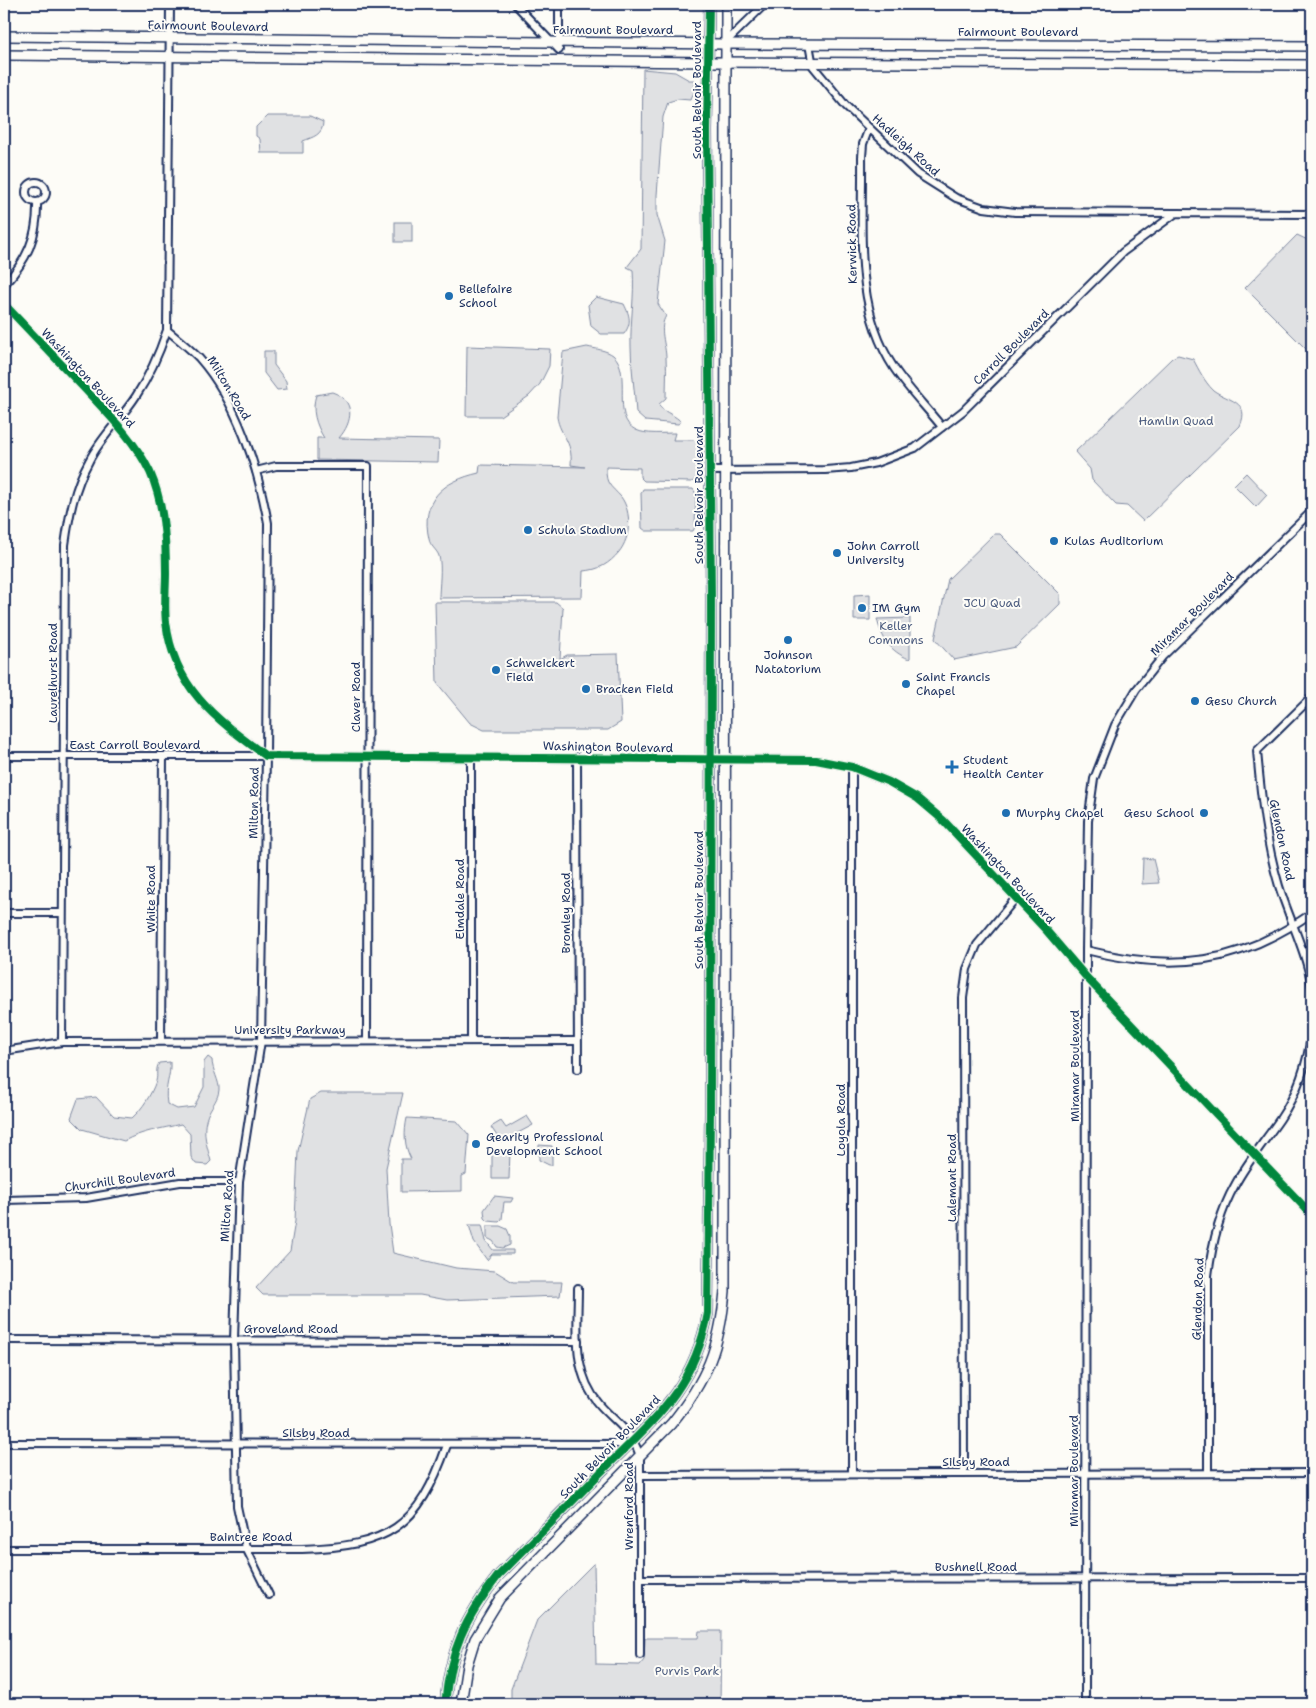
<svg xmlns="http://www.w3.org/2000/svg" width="1316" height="1708" viewBox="0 0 1316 1708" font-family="'Shantell Sans',sans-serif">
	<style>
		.green { fill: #e0e1e3; stroke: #7e88a0 }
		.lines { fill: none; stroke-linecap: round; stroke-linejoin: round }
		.street-casing { stroke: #1b2f5e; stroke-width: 10 }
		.secondary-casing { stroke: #1b2f5e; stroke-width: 12 }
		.street { stroke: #fdfcf7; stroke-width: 6 }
		.secondary { stroke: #fdfcf7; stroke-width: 9 }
		.cycleway-casing { stroke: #fdfcf7; stroke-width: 11 }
		.cycleway { stroke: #00873e; stroke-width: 8 }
		.poi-dot { fill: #1f6fb2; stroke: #fdfcf7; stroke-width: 2 }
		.labels { text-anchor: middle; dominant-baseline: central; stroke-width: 4; stroke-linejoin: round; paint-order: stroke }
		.street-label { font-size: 12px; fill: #1b2f5e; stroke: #fdfcf7 }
		.poi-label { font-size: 12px; fill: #1b2f5e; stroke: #fdfcf7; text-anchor: start }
		.park-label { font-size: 12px; fill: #4c5c7f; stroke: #fdfcf7 }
	</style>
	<rect width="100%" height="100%" fill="#fdfcf7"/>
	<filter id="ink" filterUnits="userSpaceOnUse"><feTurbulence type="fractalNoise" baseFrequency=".02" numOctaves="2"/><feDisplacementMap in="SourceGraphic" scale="10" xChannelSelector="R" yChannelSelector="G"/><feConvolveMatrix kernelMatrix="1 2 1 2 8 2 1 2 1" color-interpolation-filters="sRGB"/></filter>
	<g filter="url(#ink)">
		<g class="green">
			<path d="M643 69 675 72 689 80H695V91L690 100 678 99 668 102 663 117 657 195V215L665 241 658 304 666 316C658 328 666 345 666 358 667 372 666 385 666 398L658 405C665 413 677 416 681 422L678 424 645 421 636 413C635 391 631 369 631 347 630 321 635 296 633 270L627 267 641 249Z"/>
			<path d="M267 116H310L323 122C323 135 313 137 303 141V153H261L260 139 256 136V127Z"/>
			<rect x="395" y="222" width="17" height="20"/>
			<polygon points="1297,235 1312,242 1312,344 1307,350 1245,288"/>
			<path d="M596 297 624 304C630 316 632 323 624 334H601L591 326 588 305Z"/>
			<polygon points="467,346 550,349 549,366 540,384 529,396 500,416 466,416"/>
			<path d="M587 347C596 349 606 350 613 355 633 372 610 418 636 430 646 435 664 433 675 433L673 440H694L698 444 697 477 692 482 644 481 640 477V468L606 467C606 472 606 478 608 482 611 488 617 492 621 497 632 512 631 537 619 552 609 564 599 570 583 571L582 597 439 598C439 586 442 568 439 556 437 550 430 546 429 539 420 500 443 481 479 473L480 465 585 467 571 465C573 440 560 436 557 417L563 352Z"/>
			<polygon points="264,351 274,351 274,365 286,381 287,389 277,390 264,373"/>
			<path d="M1178 355 1193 359C1199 370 1204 381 1213 390 1228 401 1251 401 1240 426L1143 521 1127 506 1116 505 1092 480 1090 469 1075 452 1172 358Z"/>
			<path d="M332 392C356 400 353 422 339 438L439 440 438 462 317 460V438H324C316 425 311 410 316 395Z"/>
			<polygon points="1246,473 1267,495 1256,507 1234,485"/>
			<polygon points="643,489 693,489 696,494 695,527 693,531 646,531 642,528 641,493"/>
			<polygon points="994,534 1000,534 1060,594 1060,604 1016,647 954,660 935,639 948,579"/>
			<polygon points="870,594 870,620 854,620 854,595"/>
			<polygon points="435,602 556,602 563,608 560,659 567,655 618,654 621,722 608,730 484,730 470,723 437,683"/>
			<path d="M910 618V658L909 659C890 651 882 639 877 619Z"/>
			<polygon points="1143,858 1153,859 1159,883 1142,884"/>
			<path d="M208 1057 212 1060C212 1070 220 1082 219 1090 218 1099 213 1104 209 1112 201 1129 206 1143 211 1161L207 1165 196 1164 191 1157 190 1134 181 1124C161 1129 142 1131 124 1141L82 1129 71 1118 78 1099 96 1097 114 1116 132 1118C143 1108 151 1095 156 1081 158 1075 155 1070 159 1063L170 1062C171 1078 164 1085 167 1104L177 1109 194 1107 204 1087V1062Z"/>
			<polygon points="321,1093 403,1093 386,1168 389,1224 393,1253 456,1268 495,1271 513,1282 562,1282 560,1296 447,1300 420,1295 263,1295 256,1288 290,1251 295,1221 298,1151 310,1099"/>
			<polygon points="527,1116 533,1125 501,1142 491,1127 501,1121 506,1128"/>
			<path d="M407 1118 457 1121 469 1135 466 1174 462 1176V1191L401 1192V1159H411C404 1146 404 1132 407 1118Z"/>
			<polygon points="539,1145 552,1146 552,1165 549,1165 539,1160"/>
			<polygon points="492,1151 510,1151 509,1179 492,1179"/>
			<polygon points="494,1196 513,1198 511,1202 504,1202 502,1219 499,1222 488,1221 485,1218 484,1210"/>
			<polygon points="469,1225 482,1225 486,1241 493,1250 513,1250 513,1254 492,1254 487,1260 474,1242"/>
			<polygon points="487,1226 500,1226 507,1229 510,1236 510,1245 503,1248 497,1247 493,1241 487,1238"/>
			<polygon points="594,1563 596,1664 640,1665 644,1660 645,1638 698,1638 699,1631 721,1631 720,1704 511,1704 511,1689 537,1620"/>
		</g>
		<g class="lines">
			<defs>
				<g id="street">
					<path d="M170 4 167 330C178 339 189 348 199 358 237 401 258 468 268 523L266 756 261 1041 239 1182 234 1340 237 1506 246 1548 269 1595"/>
					<polyline points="515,4 559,50"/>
					<polyline points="559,4 559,45"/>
					<polyline points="725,43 765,4"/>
					<polyline points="809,44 813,66 846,106 918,174 956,198 984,208 1015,212 1175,213"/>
					<path d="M869 128 863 144 862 157C863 228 853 306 894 368 908 389 926 407 942 427"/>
					<circle cx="36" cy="192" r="10"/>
					<path d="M4 285C27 260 38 237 37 202"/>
					<path d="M4 304C30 331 56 359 82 386 107 413 134 439 150 472 164 504 166 539 166 573 166 589 164 606 166 622 174 689 216 719 266 756L816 760 852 767 889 782 917 798 943 820 1045 929 1087 978 1312 1215"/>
					<polyline points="256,471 276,466 368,466 367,1041"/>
					<polyline points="710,471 825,470 851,468 876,463 915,448 963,411 1123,252 1176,213 1312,214"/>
					<path d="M1312 697 1257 751C1261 797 1266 842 1279 886 1290 921 1306 951 1312 987"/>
					<polyline points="4,756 266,756"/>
					<polyline points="471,757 471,1041"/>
					<polyline points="577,757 578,1069"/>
					<polyline points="852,767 852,1474"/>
					<polyline points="4,913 62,913"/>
					<path d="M1086 950C1174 972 1237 965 1312 913"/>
					<polyline points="161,1041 163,756"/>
					<path d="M62 1042 65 545C69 516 74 488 89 461 101 437 122 418 136 396 150 375 159 354 167 330"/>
					<polyline points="4,1051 62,1042 577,1041"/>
					<polyline points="4,1200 86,1198 180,1182 239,1182"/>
					<path d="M578 1288C578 1329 571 1372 600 1405 617 1424 631 1430 640 1456V1655"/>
					<polyline points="4,1340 578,1341"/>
					<polyline points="4,1443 629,1444"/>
					<path d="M1208 1473V1276C1212 1244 1219 1213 1235 1185 1248 1161 1265 1141 1280 1119 1298 1092 1308 1062 1312 1030"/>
					<polyline points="964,1474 963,998 967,969 977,945 1015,899"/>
					<polyline points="640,1475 1312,1473"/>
					<path d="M4 1549H302C388 1546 418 1529 447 1445"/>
					<polyline points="640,1579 1312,1578"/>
					<polyline points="1085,1704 1086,950 1088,821 1094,779 1115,725 1136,690 1163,656 1312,511"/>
				</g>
				<g id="secondary">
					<polyline points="4,36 725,44 1312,46"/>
					<polyline points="4,55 709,62 1312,65"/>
					<path d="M445 1704C450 1650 465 1618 498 1576 532 1542 566 1508 600 1473 652 1421 694 1390 708 1313L710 1114 711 599 707 131 709 4"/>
					<path d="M461 1704 467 1665 475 1639 500 1598 671 1424C707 1380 720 1347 725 1291L726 4"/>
				</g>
			</defs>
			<use href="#street" class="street-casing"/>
			<use href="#secondary" class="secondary-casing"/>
			<use href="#street" class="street"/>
			<use href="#secondary" class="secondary"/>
			<defs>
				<g id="cycleway">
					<path d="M4 304C30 331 56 359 82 386 107 413 134 439 150 472 164 504 166 539 166 573 166 589 164 606 166 622 174 689 216 719 266 756L816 760 852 767 889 782 917 798 943 820 1045 929 1087 978 1312 1215"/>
					<path d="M445 1704C450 1650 465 1618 498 1576 532 1542 566 1508 600 1473 652 1421 694 1390 708 1313L710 1114 711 599 707 131 709 4"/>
				</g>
			</defs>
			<use href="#cycleway" class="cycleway-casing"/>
			<use href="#cycleway" class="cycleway"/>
		</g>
	</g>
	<g class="poi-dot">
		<circle cx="449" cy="296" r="5"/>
		<circle cx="528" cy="530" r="5"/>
		<circle cx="1054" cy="541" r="5"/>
		<circle cx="837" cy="553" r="5"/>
		<circle cx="862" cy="608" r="5"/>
		<circle cx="788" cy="640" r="5"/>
		<circle cx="496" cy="670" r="5"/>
		<circle cx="906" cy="684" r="5"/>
		<circle cx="586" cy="689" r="5"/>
		<circle cx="1195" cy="701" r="5"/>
		<path d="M949.5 759.5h5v5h5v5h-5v5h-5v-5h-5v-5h5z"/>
		<circle cx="1006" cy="813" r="5"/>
		<circle cx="1204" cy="813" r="5"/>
		<circle cx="476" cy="1144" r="5"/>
	</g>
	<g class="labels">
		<g class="street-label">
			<text transform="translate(208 26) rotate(1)">Fairmount Boulevard</text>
			<text x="613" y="30">Fairmount Boulevard</text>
			<text x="1018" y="32">Fairmount Boulevard</text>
			<text transform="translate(697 90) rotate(-90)">South Belvoir Boulevard</text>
			<text transform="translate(906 145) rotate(42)">Hadleigh Road</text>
			<text transform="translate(852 244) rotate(-91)">Kerwick Road</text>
			<text transform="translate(1011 347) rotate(-45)">Carroll Boulevard</text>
			<text transform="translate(88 378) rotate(47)">Washington Boulevard</text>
			<text transform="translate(229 388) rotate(59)">Milton Road</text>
			<text transform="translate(699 495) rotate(-90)">South Belvoir Boulevard</text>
			<text transform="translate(1192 614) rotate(-45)">Miramar Boulevard</text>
			<text transform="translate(53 673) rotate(-90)">Laurelhurst Road</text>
			<text transform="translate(356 697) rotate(-90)">Claver Road</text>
			<text x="135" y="745">East Carroll Boulevard</text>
			<text transform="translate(608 747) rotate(1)">Washington Boulevard</text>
			<text transform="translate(254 803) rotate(-89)">Milton Road</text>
			<text transform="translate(1282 840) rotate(78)">Glendon Road</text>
			<text transform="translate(1008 874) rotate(47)">Washington Boulevard</text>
			<text transform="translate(151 899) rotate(-90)">White Road</text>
			<text transform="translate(460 899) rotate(-90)">Elmdale Road</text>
			<text transform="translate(699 900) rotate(-90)">South Belvoir Boulevard</text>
			<text transform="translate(566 913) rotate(-90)">Bromley Road</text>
			<text x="290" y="1030">University Parkway</text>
			<text transform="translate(1075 1066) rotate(-90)">Miramar Boulevard</text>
			<text transform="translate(841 1120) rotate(-90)">Loyola Road</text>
			<text transform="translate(952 1178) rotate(-90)">Lalemant Road</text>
			<text transform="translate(120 1180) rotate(-8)">Churchill Boulevard</text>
			<text transform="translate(227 1206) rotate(-86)">Milton Road</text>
			<text transform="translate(1198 1299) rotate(-88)">Glendon Road</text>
			<text x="291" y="1329">Groveland Road</text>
			<text x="316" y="1433">Silsby Road</text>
			<text transform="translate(610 1447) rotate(-46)">South Belvoir Boulevard</text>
			<text x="976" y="1462">Silsby Road</text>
			<text transform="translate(1074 1471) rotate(-90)">Miramar Boulevard</text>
			<text transform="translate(629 1506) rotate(-90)">Wrenford Road</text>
			<text x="251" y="1537">Baintree Road</text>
			<text x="976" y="1567">Bushnell Road</text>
		</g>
		<g class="poi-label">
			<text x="459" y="289">Bellefaire<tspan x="459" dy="14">School</tspan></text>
			<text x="538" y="530">Schula Stadium</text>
			<text x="1064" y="541">Kulas Auditorium</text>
			<text x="847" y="546">John Carroll<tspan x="847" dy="14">University</tspan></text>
			<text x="872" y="608">IM Gym</text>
			<text x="788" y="655" text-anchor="middle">Johnson<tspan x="788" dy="14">Natatorium</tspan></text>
			<text x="506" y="663">Schweickert<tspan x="506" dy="14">Field</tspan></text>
			<text x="916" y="677">Saint Francis<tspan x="916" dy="14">Chapel</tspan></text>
			<text x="596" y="689">Bracken Field</text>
			<text x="1205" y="701">Gesu Church</text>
			<text x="963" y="760">Student<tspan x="963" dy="14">Health Center</tspan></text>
			<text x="1016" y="813">Murphy Chapel</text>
			<text x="1194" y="813" text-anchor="end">Gesu School</text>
			<text x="486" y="1137">Gearity Professional<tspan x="486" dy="14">Development School</tspan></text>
		</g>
		<g class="park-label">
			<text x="1176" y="421">Hamlin Quad</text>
			<text x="992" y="603">JCU Quad</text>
			<text x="896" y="626">Keller<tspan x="896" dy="14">Commons</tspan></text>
			<text x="687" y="1671">Purvis Park</text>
		</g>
	</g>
	<rect width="1316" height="1708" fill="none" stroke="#fdfcf7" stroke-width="20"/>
	<rect x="10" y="10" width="1296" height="1688" fill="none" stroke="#1b2f5e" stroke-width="2" filter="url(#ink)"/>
</svg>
